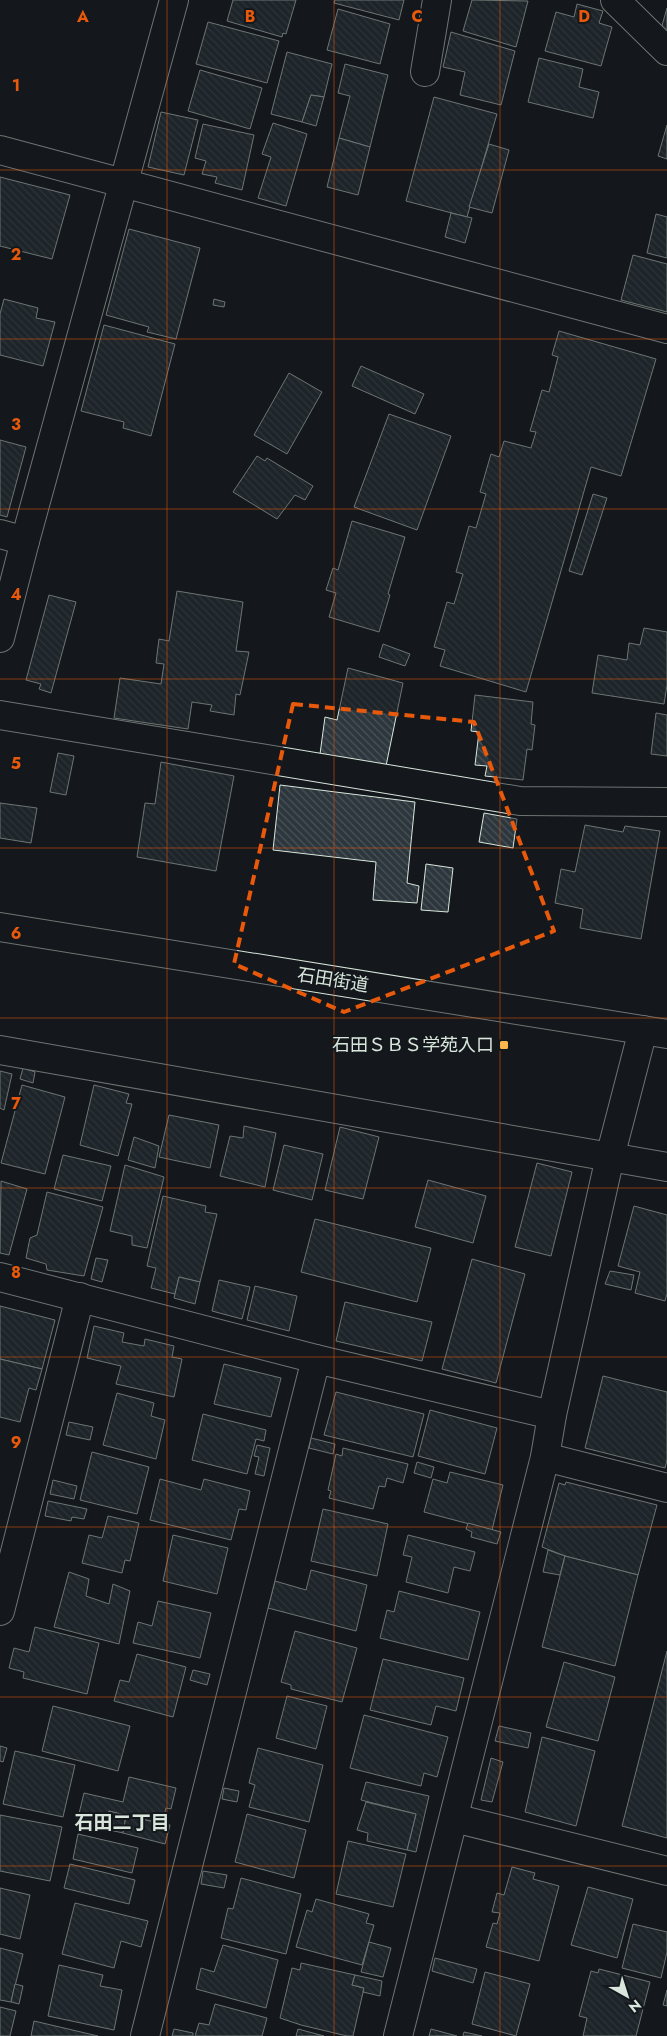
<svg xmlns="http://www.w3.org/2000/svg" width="667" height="2036" viewBox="0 0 667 2036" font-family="Jost,'Noto Sans JP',sans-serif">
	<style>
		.building { fill: url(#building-back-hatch); stroke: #d8e6dc }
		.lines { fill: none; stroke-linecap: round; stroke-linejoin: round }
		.street-casing { stroke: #d8e6dc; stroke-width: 30 }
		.secondary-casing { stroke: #d8e6dc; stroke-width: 30 }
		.street { stroke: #14181c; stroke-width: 28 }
		.secondary { stroke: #14181c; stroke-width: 28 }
		.marked { fill: none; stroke: #e8590c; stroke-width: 4; stroke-dasharray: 10 6; stroke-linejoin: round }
		.grid { fill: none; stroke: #e8590c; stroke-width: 1; stroke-opacity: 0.55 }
		.poi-dot { fill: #ffb74d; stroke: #14181c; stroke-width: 2 }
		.labels { text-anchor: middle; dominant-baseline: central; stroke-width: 4; stroke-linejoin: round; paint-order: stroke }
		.street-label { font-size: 18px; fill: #d8e6dc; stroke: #14181c }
		.poi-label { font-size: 18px; fill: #d8e6dc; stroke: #14181c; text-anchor: end }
		.neighbourhood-label { font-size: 19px; font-weight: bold; fill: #d8e6dc; stroke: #14181c }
		.grid-label { font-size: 16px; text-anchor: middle; font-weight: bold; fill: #e8590c; stroke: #14181c; stroke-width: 4; stroke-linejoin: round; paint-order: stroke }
	</style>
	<defs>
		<pattern id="building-back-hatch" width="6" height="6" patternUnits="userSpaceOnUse" patternTransform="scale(1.25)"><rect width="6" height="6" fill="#2c363c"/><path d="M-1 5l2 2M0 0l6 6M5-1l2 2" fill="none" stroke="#4a5358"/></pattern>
	</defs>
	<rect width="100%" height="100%" fill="#14181c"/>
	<g class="building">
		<polygon points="233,0 296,0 286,34 283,33 282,37 227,21"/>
		<polygon points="335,0 404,0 399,20 334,3"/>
		<polygon points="472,0 528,1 516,47 463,31"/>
		<polygon points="577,4 603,11 599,23 612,27 601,66 545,51 556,12 574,17"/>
		<polygon points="667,8 667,31 661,29"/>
		<polygon points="338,9 390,24 380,64 327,50"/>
		<polygon points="208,22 279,41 267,83 196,64"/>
		<polygon points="451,32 515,51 501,105 460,95 465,72 443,67"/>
		<polygon points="287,52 332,64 324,97 311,95 302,122 271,114"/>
		<polygon points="539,58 583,69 579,87 599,92 593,118 528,102"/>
		<polygon points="345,64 388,75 370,147 339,138 350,96 338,93"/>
		<polygon points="200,70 262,88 250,129 188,111"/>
		<polygon points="311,95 324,97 316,126 302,122"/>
		<polygon points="434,97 497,114 467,217 406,201"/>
		<polygon points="161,112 198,120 184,175 148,167"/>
		<polygon points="273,123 307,134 286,206 258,198 271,157 262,154"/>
		<polygon points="203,124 254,135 242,190 215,183 217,177 202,174 206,161 195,158"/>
		<polygon points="667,125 667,159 658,156"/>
		<polygon points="339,138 370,147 358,195 327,187"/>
		<polygon points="489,144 509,150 492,213 469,207"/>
		<polygon points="0,177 70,195 52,259 0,246"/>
		<polygon points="451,213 472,218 465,243 445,237"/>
		<polygon points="656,214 667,217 667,258 647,253"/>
		<polygon points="129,229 200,248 176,339 147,332 149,327 106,315"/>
		<polygon points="633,255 667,264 667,312 621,300"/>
		<polygon points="4,299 38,308 36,318 55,322 43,366 0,355 0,314"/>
		<polygon points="214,299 225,302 224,307 213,305"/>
		<polygon points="104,325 175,344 151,436 123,428 124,422 81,411"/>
		<polygon points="559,331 656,359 621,476 591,467 526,692 440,666 445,650 434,647 447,602 454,604 463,574 456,572 469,526 476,528 486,494 480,492 491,454 499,457 504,441 531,448 536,432 530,431 542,390 549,392 558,357 552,355"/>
		<polygon points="361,366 424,394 415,414 352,386"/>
		<polygon points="289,373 322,392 287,454 254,435"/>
		<polygon points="389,414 451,436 417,530 354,507"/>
		<polygon points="0,440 26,447 7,517 0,515"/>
		<polygon points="257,456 265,461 267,458 313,486 305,500 295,495 277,519 233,492"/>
		<polygon points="593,494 607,498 582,575 569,571"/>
		<polygon points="352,521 405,537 388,594 390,595 379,632 329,617 336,593 326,590 333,568 338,570"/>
		<polygon points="177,591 243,602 236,651 249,652 240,695 236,694 234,715 210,711 212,705 192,702 188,729 114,718 120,678 161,684 164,664 156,663 159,639 169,641"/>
		<polygon points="49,595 76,602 51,693 39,689 41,684 26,680"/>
		<polygon points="644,628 667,632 667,685 664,704 592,693 598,655 627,660 629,643 640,645"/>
		<polygon points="383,644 410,654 405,666 379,657"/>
		<polygon points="348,668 403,683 386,766 320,754 325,717 337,720"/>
		<polygon points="475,695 533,702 531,724 535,725 532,750 527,749 523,780 485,776 487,766 475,765 479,732 471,731"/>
		<polygon points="656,713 667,715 667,756 651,754"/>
		<polygon points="58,753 74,756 66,795 50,792"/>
		<polygon points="161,762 234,776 216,871 137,857 145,803 155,804"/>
		<polygon points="280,785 415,802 407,883 419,886 417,903 373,900 376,862 273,850"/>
		<polygon points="0,803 37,808 31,843 0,838"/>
		<polygon points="484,813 517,819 513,848 479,842"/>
		<polygon points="585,825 623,832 625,826 660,831 641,939 580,928 583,909 555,903 561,869 575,872"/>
		<polygon points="426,864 453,868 448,912 421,910"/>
		<polygon points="23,1068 35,1072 33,1083 20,1079"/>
		<polygon points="0,1071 12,1074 4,1110 0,1108"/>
		<polygon points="22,1085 65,1097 45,1174 1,1163"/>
		<polygon points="94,1085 129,1094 126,1103 132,1104 118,1156 80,1145"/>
		<polygon points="169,1115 219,1125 210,1168 159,1157"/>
		<polygon points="244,1126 276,1133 265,1187 220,1176 230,1136 243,1138"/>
		<polygon points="340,1127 379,1137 363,1199 325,1190"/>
		<polygon points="134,1137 159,1146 155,1168 128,1160"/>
		<polygon points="284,1145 323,1154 312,1200 273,1190"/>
		<polygon points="63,1155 111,1166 102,1201 54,1189"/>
		<polygon points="537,1163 572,1172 551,1256 515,1247"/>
		<polygon points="125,1165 164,1177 147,1248 132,1245 132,1236 110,1231"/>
		<polygon points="428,1180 486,1196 473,1243 415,1227"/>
		<polygon points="1,1181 27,1189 9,1255 0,1253"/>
		<polygon points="47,1192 103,1207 84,1276 47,1270 46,1264 26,1258 30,1238 37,1235"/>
		<polygon points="163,1196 206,1206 205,1212 217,1214 200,1282 179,1277 175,1294 151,1288 156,1268 147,1266"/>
		<polygon points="634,1206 667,1215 667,1294 665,1301 635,1293 640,1272 618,1266"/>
		<polygon points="315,1219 431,1248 417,1302 301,1272"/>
		<polygon points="96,1258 108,1260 102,1282 91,1279"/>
		<polygon points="472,1259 525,1274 496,1383 442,1369"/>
		<polygon points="610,1271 634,1275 631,1290 605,1284"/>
		<polygon points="179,1277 200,1282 195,1304 174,1298"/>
		<polygon points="219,1280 250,1287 242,1319 212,1311"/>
		<polygon points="255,1286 297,1296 289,1331 247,1320"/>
		<polygon points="345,1302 432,1322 422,1361 336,1341"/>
		<polygon points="0,1306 55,1320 42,1369 0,1359"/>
		<polygon points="94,1326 124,1333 122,1342 144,1346 145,1339 174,1346 172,1357 182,1359 174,1397 116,1384 121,1366 87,1358"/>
		<polygon points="0,1359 42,1369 36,1390 29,1388 20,1422 0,1417"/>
		<polygon points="224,1364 281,1378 271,1417 214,1404"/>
		<polygon points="603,1376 667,1392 667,1460 665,1468 585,1448"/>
		<polygon points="336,1392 424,1414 413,1457 324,1435"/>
		<polygon points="117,1393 154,1403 151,1416 165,1420 156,1459 103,1445"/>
		<polygon points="430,1410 497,1428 485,1474 418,1456"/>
		<polygon points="203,1414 266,1430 264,1441 256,1439 247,1474 192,1460"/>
		<polygon points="69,1422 93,1427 90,1440 66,1435"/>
		<polygon points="311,1438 335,1444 333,1454 309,1448"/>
		<polygon points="257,1445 270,1448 264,1476 255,1474 259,1457 254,1456"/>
		<polygon points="343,1448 408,1464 403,1483 387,1478 385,1487 379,1486 373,1509 329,1498 331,1491 328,1490 336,1454 342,1456"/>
		<polygon points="92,1452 149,1467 137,1514 80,1500"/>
		<polygon points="417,1462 434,1467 431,1478 414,1473"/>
		<polygon points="450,1472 503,1485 492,1530 424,1512 433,1479 447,1483"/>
		<polygon points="160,1479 201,1490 204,1479 250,1491 246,1510 239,1509 231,1540 150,1520"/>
		<polygon points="53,1480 77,1486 74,1499 50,1494"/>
		<polygon points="566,1482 657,1505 638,1575 565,1556 542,1547 559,1483 565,1485"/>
		<polygon points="48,1501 87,1509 84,1519 72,1517 71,1521 45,1516"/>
		<polygon points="323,1509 388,1524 377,1576 311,1561"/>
		<polygon points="108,1516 139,1523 130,1561 125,1560 122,1573 82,1563 89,1535 102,1538"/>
		<polygon points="468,1523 501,1532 497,1544 471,1537 472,1532 466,1529"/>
		<polygon points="173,1535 228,1548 217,1594 163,1581"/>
		<polygon points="408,1535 475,1552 470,1571 454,1567 448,1593 406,1582 412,1557 403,1555"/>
		<polygon points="548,1550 565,1556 560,1575 543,1572"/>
		<polygon points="565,1556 638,1575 615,1666 542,1647"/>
		<polygon points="311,1570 367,1585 356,1631 268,1608 275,1581 306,1590"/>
		<polygon points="69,1572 89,1579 86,1596 109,1604 113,1584 130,1591 119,1644 54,1627"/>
		<polygon points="399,1591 480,1612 468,1660 380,1638 387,1610 394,1612"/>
		<polygon points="158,1601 211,1613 200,1658 133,1643 138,1622 152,1626"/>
		<polygon points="35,1627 99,1643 87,1694 23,1678 24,1672 9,1668 14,1648 29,1652"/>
		<polygon points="295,1631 357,1648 342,1702 291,1689 291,1685 281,1682"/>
		<polygon points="667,1651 667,1838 622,1826"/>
		<polygon points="137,1654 186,1667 173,1717 114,1701 120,1680 129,1682"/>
		<polygon points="383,1659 464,1678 456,1711 436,1706 431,1725 370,1710"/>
		<polygon points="564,1662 615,1677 598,1741 546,1727"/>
		<polygon points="193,1670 210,1674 207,1685 190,1680"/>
		<polygon points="287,1696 327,1706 316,1749 276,1738"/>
		<polygon points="53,1706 130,1726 118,1771 42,1751"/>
		<polygon points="364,1715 448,1737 437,1777 424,1773 421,1786 350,1768"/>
		<polygon points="499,1726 531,1733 528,1748 495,1741"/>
		<polygon points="542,1737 595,1751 576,1826 525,1812"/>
		<polygon points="0,1746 7,1748 3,1762 0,1761"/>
		<polygon points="258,1748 323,1765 309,1822 249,1807 255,1785 249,1783"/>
		<polygon points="15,1751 75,1765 63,1817 3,1804"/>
		<polygon points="491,1758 503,1762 492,1802 481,1800"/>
		<polygon points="129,1777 176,1788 171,1809 166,1808 162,1824 109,1811 105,1829 77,1822 84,1793 123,1802"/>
		<polygon points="366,1782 429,1796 416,1852 407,1850 416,1814 361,1800"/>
		<polygon points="224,1788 239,1791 237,1802 222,1799"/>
		<polygon points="366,1802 416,1814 407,1850 367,1841 368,1833 357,1830"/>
		<polygon points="109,1811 126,1816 123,1833 105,1829"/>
		<polygon points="247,1814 306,1830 294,1878 235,1862"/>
		<polygon points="0,1815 62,1827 50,1881 0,1871"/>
		<polygon points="126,1816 170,1825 165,1844 123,1833"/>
		<polygon points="78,1834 138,1848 132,1873 73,1859"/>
		<polygon points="348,1841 406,1854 393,1907 336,1894"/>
		<polygon points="70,1864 135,1880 129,1904 64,1888"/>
		<polygon points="512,1867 535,1873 533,1879 559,1886 539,1961 486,1947 493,1923 497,1924 500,1913 492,1912 497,1893 504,1895"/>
		<polygon points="203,1871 227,1875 224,1888 201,1884"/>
		<polygon points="241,1878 301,1894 286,1954 221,1938 228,1908 233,1909"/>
		<polygon points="588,1887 633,1899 617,1958 571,1945"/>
		<polygon points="0,1888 30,1895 20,1939 0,1934"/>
		<polygon points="316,1899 369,1914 366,1923 374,1925 362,1965 296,1947 307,1910 312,1912"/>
		<polygon points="75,1903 148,1921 141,1947 121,1941 114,1968 62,1954"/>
		<polygon points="633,1924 667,1932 667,1952 661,1978 622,1968"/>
		<polygon points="369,1942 391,1948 383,1977 361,1972"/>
		<polygon points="223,1945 278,1960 266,2008 196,1989 201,1968 214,1972"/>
		<polygon points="0,1948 23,1954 11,2002 0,2000"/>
		<polygon points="435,1958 477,1969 473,1983 432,1971"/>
		<polygon points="301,1963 355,1975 352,1985 364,1988 353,2036 347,2036 301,2025 280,2018 292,1968 300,1970"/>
		<polygon points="59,1965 103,1975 100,1986 122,1990 114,2030 48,2016"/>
		<polygon points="599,1969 650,1982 636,2036 583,2036 587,2018 579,2016 591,1971 598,1973"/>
		<polygon points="485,1972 530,1984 516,2036 472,2024"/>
		<polygon points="355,1975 382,1981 380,1996 363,1992 364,1988 352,1985"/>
		<polygon points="15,1984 23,1986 19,2004 11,2002"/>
		<polygon points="667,1990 667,2006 663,2005"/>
		<polygon points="215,2004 267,2018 262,2036 195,2036 199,2023 209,2025"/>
		<polygon points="0,2007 16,2011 10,2036 0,2036"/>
		<polygon points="34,2021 98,2036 31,2036"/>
		<polygon points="174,2029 193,2033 193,2036 172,2036"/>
		<polygon points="298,2029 324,2036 296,2036"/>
		<polygon points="431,2029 457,2036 429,2036"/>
		<polygon points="464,2032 482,2036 463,2036"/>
	</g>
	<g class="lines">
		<defs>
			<g id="street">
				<polyline points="615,0 667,51"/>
				<polyline points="425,72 437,0"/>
				<polyline points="0,150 667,329"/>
				<polyline points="0,534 25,541"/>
				<polyline points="0,638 25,541 174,0"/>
				<polyline points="0,715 520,801 667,802"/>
				<polyline points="0,1050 667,1167"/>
				<polyline points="0,1277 316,1359 552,1415"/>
				<polyline points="545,1457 667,1488"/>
				<polyline points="0,1611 80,1297"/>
				<polyline points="454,1818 667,1871"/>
				<polyline points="145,2036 316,1359"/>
				<polyline points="398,2036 545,1457 552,1415 610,1157 643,1030"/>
			</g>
			<polyline id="secondary" points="0,927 667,1034"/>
		</defs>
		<use href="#street" class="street-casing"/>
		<use href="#secondary" class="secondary-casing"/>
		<use href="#street" class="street"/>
		<use href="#secondary" class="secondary"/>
	</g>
	<path d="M0 0H667V2036H0ZM293 704 474 722 554 931 344 1012 234 964Z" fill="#14181c" fill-opacity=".55" fill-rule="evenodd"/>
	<path class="marked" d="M293 704 474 722 554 931 344 1012 234 964Z"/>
	<path class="grid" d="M167 0V2036M334 0V2036M500 0V2036M0 170H667M0 339H667M0 509H667M0 679H667M0 848H667M0 1018H667M0 1188H667M0 1357H667M0 1527H667M0 1697H667M0 1866H667"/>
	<rect class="poi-dot" x="499" y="1040" width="10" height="10" rx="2.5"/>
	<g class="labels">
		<g class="street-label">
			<text transform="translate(333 980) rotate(9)">石田街道</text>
		</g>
		<g class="poi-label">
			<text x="494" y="1045">石田ＳＢＳ学苑入口</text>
		</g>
		<g class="neighbourhood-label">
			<text x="122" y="1822">石田二丁目</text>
		</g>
	</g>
	<g class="grid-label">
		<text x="83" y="22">A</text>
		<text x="250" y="22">B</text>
		<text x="417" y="22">C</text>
		<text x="584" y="22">D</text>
		<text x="16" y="91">1</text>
		<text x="16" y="260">2</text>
		<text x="16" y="430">3</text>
		<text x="16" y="600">4</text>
		<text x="16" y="769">5</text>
		<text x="16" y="939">6</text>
		<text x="16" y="1109">7</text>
		<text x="16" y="1278">8</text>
		<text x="16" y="1448">9</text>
	</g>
	<g transform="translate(627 1996) rotate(141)" stroke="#14181c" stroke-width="4" paint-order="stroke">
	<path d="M0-4L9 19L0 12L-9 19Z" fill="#d8e6dc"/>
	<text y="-8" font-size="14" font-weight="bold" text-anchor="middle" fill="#d8e6dc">N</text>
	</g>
</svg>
